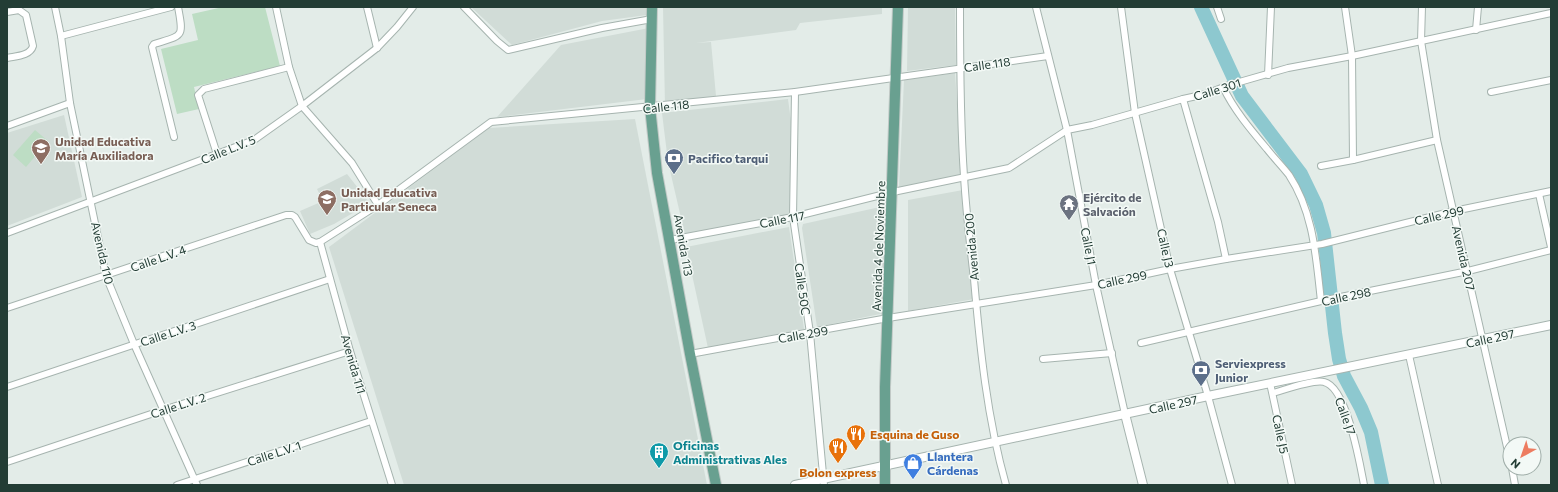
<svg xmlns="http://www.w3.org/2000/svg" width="1558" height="492" viewBox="0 0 1558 492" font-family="Commissioner,sans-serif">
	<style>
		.built { fill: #d1dcd7 }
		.green { fill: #bdddc4 }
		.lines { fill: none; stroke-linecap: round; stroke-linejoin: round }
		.river { stroke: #8dc8cf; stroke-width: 14 }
		.minor-casing { stroke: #a6b4af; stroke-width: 8 }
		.tertiary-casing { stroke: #a6b4af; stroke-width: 10 }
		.primary-casing { stroke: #c1c9c6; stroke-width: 12 }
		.minor { stroke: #fff; stroke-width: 6 }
		.tertiary { stroke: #fff; stroke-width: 8 }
		.primary { stroke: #69a090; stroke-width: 10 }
		.labels { text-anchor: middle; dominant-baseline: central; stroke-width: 3; stroke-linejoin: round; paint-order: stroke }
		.street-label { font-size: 12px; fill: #233d35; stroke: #f3f9f6 }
		.education-label { font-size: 12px; font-weight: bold; fill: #785e54; stroke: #f3f9f6; text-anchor: start }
		.service-label { font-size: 12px; font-weight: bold; fill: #4e5e75; stroke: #f3f9f6; text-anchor: start }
		.worship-label { font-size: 12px; font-weight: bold; fill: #5b616d; stroke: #f3f9f6; text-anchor: start }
		.food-label { font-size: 12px; font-weight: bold; fill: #c56008; stroke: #f3f9f6; text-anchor: start }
		.culture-label { font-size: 12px; font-weight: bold; fill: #0d838f; stroke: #f3f9f6; text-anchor: start }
		.shop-label { font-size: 12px; font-weight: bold; fill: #366cbe; stroke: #f3f9f6; text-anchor: start }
	</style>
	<rect width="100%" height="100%" fill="#e3ece8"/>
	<g class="built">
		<polygon points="471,7 647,7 647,15 602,21 512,45"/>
		<polygon points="663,7 882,7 882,14 800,23 796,30 696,43 711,42 716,96 665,106"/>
		<polygon points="908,7 955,7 956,65 907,71"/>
		<polygon points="649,28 647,99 497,117 561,45"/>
		<polygon points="955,73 962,179 899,187 904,80"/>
		<polygon points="788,99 792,129 789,214 685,235 668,162 662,113"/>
		<polygon points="64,115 82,197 7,226 7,133"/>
		<polygon points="635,119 707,485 404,485 329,247 489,128"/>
		<polygon points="347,174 369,202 358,210 334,224 310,234 300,211 323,201 317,189"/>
		<polygon points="963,190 974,299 908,311 908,200"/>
		<polygon points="880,207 885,313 817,327 802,228 803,224"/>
		<polygon points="789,227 804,329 708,348 686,247"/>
	</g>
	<g class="green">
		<polygon points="223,7 265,7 280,66 194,87 199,109 177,114 161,49 198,40 192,14"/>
		<polygon points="35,130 48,141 26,167 13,155"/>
	</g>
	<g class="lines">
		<polyline class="river" points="1201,7 1242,96 1301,174 1316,205 1324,233 1335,333 1339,359 1344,376 1361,408 1371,432 1382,485"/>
		<defs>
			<g id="minor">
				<polyline points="55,7 61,36 70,103 106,276 134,344 197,485"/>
				<polyline points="276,7 289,67 302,106 352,163 378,205"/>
				<polyline points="367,7 377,48"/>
				<polyline points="464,7 497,41 508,50 602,28 652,19"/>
				<path d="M960 7C960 64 960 120 964 176 966 211 970 245 974 279 980 348 987 418 1006 485"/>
				<polyline points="1036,7 1067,130 1096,285 1125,414"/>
				<polyline points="1121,7 1135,113 1170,269 1208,396 1232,485"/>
				<polyline points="1217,7 1221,19"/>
				<polyline points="1345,7 1352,56 1353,160"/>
				<polyline points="1422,7 1421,41 1437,140 1510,460"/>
				<path d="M7 12 19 10 26 15 33 46C30 56 16 56 7 58"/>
				<polyline points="1476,30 1478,7"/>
				<polyline points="61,36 171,7"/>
				<polyline points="1268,75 1271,7"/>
				<path d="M1223 87C1234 110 1251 130 1267 149 1274 158 1282 166 1289 175 1314 213 1316 258 1321 301"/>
				<polyline points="795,92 793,217 810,333 824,485"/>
				<polyline points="1491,92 1551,80"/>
				<polyline points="1183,99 1218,222 1226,259"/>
				<polyline points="7,126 70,103"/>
				<path d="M174 137 152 47 154 44C183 35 184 38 178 7"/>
				<polyline points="217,154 198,95 204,89 289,67"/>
				<polyline points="1321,166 1353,160 1437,140"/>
				<polyline points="1539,194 1551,247"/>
				<polyline points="7,233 254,140 302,106 377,48 397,27 413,7"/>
				<polyline points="670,240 793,217 893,192 1009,168 1067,130 1092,125 1183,99 1206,94 1229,85 1288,68 1352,56 1551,13"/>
				<polyline points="320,242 350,351 392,485"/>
				<polyline points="7,308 286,215 292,215 295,217 309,240 316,243 320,242 378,205 491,122 795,92 1048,56"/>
				<polyline points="1141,343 1321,301 1468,271 1551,250"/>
				<polyline points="690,354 888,318 1096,285 1170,269 1226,259 1322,244 1454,211 1551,191"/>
				<polyline points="1409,355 1438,485"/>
				<polyline points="1043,359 1112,353"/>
				<polyline points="1270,383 1292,485"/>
				<polyline points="7,387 330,279"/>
				<path d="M1273 393C1284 390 1314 379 1324 382 1347 387 1360 464 1364 485"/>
				<polyline points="7,462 163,410 350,351"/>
				<polyline points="1512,468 1515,485"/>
				<polyline points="177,485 371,421"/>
			</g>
			<g id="tertiary">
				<polyline points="1125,414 1143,485"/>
				<polyline points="795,485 1208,396 1551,325"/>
			</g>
			<g id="primary">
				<polyline points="652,7 650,107 657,173 690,354 716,485"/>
				<polyline points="885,485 885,387 898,7"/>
			</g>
		</defs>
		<use href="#minor" class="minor-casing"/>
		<use href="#tertiary" class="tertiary-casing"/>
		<use href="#primary" class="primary-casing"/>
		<use href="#minor" class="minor"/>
		<use href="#tertiary" class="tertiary"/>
		<use href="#primary" class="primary"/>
	</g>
	<defs>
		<symbol id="school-pin" viewBox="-11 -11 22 30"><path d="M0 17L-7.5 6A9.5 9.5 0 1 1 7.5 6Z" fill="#8d6e63" stroke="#f3f9f6"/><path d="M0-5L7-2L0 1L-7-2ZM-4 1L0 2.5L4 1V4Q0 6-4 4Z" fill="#fff"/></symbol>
		<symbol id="bank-pin" viewBox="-11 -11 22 30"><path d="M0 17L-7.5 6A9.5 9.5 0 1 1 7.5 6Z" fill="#5c6f8a" stroke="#f3f9f6"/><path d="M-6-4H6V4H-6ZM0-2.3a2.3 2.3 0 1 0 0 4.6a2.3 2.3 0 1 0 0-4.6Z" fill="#fff"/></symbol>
		<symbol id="temple-pin" viewBox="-11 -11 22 30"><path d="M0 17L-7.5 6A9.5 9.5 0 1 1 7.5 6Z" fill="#6b7280" stroke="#f3f9f6"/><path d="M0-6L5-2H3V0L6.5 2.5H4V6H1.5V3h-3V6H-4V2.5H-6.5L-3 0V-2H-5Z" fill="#fff"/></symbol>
		<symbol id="restaurant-pin" viewBox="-11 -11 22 30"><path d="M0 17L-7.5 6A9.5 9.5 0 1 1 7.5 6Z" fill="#e8710a" stroke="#f3f9f6"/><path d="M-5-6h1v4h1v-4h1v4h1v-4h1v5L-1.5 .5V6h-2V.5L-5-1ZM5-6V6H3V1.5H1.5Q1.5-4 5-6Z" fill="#fff"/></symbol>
		<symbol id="building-pin" viewBox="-11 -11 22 30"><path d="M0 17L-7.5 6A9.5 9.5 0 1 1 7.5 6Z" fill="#0f9aa8" stroke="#f3f9f6"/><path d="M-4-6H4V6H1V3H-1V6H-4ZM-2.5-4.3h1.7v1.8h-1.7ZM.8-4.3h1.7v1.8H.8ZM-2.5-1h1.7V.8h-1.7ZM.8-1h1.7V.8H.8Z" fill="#fff"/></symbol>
		<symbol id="shop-pin" viewBox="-11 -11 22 30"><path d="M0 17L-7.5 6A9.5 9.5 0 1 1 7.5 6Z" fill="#3f7fe0" stroke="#f3f9f6"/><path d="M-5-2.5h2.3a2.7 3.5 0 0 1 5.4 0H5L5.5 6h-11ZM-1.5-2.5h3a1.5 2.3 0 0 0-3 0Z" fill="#fff"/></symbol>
	</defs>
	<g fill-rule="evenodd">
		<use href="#school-pin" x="30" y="137" width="22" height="30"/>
		<use href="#bank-pin" x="663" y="147" width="22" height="30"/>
		<use href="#school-pin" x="316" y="188" width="22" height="30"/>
		<use href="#temple-pin" x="1058" y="193" width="22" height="30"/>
		<use href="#bank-pin" x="1190" y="359" width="22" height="30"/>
		<use href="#restaurant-pin" x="845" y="423" width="22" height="30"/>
		<use href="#restaurant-pin" x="827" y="436" width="22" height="30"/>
		<use href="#building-pin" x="648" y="441" width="22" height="30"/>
		<use href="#shop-pin" x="902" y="452" width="22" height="30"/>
	</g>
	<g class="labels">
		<g class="street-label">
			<text transform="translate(987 64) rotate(-8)">Calle 118</text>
			<text transform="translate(1217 89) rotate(-17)">Calle 301</text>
			<text transform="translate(666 106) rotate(-6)">Calle 118</text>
			<text transform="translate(228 149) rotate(-22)">Calle L.V. 5</text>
			<text transform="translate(1439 215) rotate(-13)">Calle 299</text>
			<text transform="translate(782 219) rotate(-11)">Calle 117</text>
			<text transform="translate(684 245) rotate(80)">Avenida 113</text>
			<text transform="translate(878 246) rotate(-88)">Avenida 4 de Noviembre</text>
			<text transform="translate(1089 246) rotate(79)">Calle J1</text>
			<text transform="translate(971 247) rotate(-95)">Avenida 200</text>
			<text transform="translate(1166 248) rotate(77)">Calle J3</text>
			<text transform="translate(103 253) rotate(77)">Avenida 110</text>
			<text transform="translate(158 258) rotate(-19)">Calle L.V. 4</text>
			<text transform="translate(1464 258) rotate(77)">Avenida 207</text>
			<text transform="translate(1122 279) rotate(-12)">Calle 299</text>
			<text transform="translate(803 289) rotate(82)">Calle 50C</text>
			<text transform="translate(1346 296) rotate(-12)">Calle 298</text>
			<text transform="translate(168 333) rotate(-18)">Calle L.V. 3</text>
			<text transform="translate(803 334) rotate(-10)">Calle 299</text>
			<text transform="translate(1490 338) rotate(-12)">Calle 297</text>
			<text transform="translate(354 364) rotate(74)">Avenida 111</text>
			<text transform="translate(1173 404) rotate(-12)">Calle 297</text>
			<text transform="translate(178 405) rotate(-18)">Calle L.V. 2</text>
			<text transform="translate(1346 416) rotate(70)">Calle J7</text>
			<text transform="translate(1281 434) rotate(78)">Calle J5</text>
			<text transform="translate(274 453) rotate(-18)">Calle L.V. 1</text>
		</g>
		<g class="education-label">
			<text x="55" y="141">Unidad Educativa<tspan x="55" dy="14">María Auxiliadora</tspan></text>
			<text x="341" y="192">Unidad Educativa<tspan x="341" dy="14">Particular Seneca</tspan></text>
		</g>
		<g class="service-label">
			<text x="688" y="158">Pacifico tarqui</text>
			<text x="1215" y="363">Serviexpress<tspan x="1215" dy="14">Junior</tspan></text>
		</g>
		<g class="worship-label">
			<text x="1083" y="197">Ejército de<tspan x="1083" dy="14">Salvación</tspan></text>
		</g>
		<g class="food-label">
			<text x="870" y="434">Esquina de Guso</text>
			<text x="838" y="472" text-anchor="middle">Bolon express</text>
		</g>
		<g class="culture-label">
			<text x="673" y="445">Oficinas<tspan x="673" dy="14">Administrativas Ales</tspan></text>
		</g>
		<g class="shop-label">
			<text x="927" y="456">Llantera<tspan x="927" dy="14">Cárdenas</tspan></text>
		</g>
	</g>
	<rect width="1558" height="492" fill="none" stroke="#233d35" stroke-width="16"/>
	<g transform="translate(1522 456) rotate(220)"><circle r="19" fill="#f3f9f6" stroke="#a0aea9"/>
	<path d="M0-3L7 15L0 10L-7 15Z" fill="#ed7c60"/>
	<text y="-6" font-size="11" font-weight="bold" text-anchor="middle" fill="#233d35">N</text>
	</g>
</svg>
